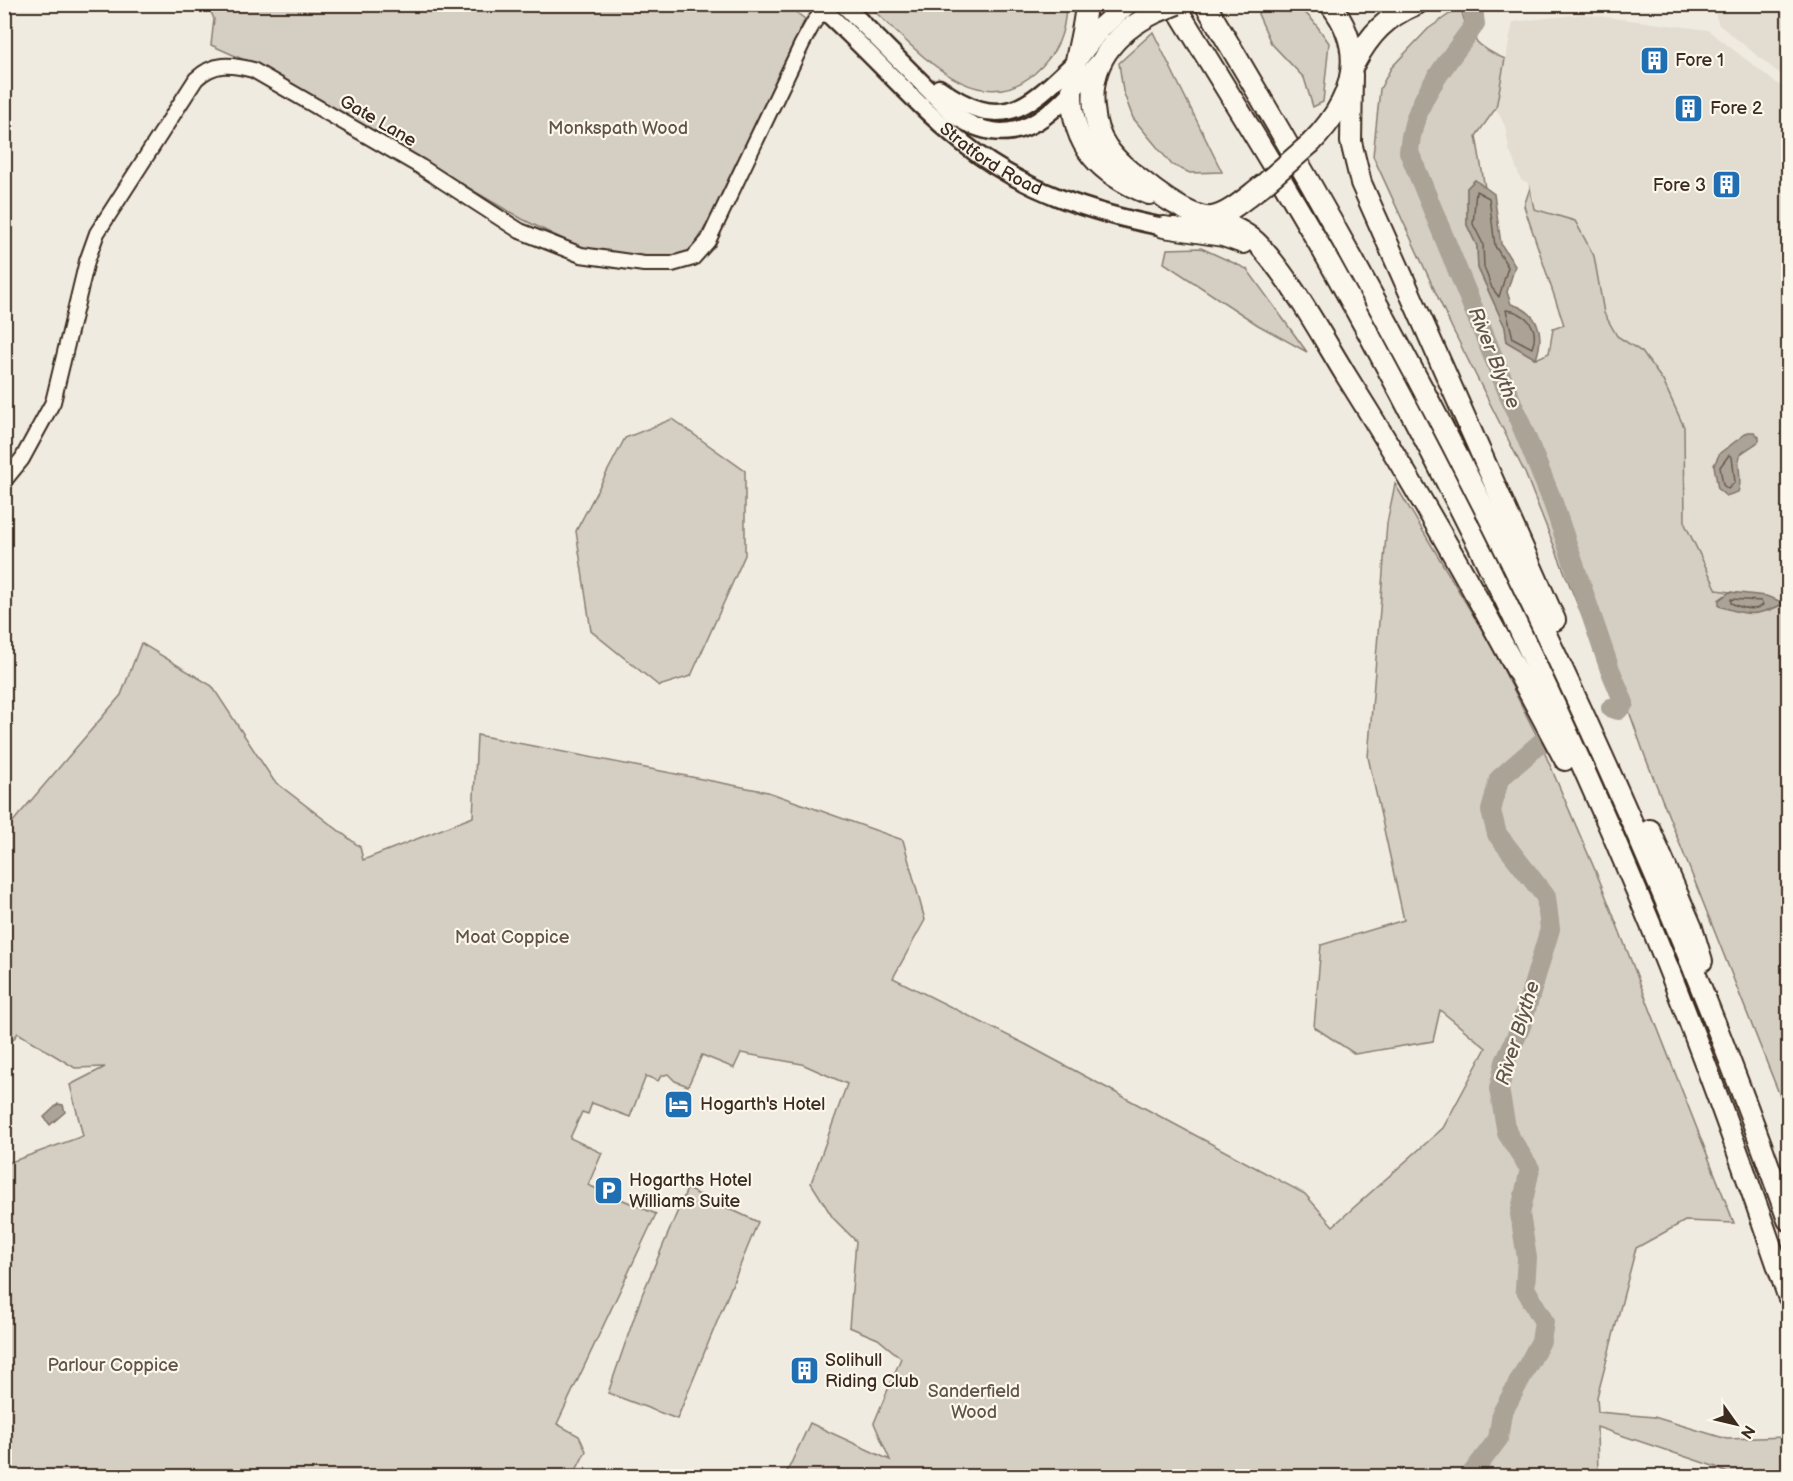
<svg xmlns="http://www.w3.org/2000/svg" width="1793" height="1481" viewBox="0 0 1793 1481" font-family="'Balsamiq Sans',sans-serif">
	<style>
		.built { fill: #e2dcd1 }
		.green { fill: #d5cec3; stroke: #887c70; stroke-width: 1.5 }
		.water { fill: #aca397; stroke: #7f7367; stroke-width: 1.5 }
		.lines { fill: none; stroke-linecap: round; stroke-linejoin: round }
		.shore { stroke: #685a4e; stroke-width: 1.5 }
		.river { stroke: #aca397; stroke-width: 20 }
		.minor-casing { stroke: #3b2a1e; stroke-width: 18 }
		.major-casing { stroke: #3b2a1e; stroke-width: 21 }
		.highway-casing { stroke: #3b2a1e; stroke-width: 24 }
		.minor { stroke: #fbf7ec; stroke-width: 14 }
		.major { stroke: #fbf7ec; stroke-width: 16 }
		.highway { stroke: #fbf7ec; stroke-width: 20 }
		.highway-bridge-casing { stroke: #3b2a1e; stroke-width: 24; stroke-linecap: butt }
		.highway-bridge { stroke: #fbf7ec; stroke-width: 20 }
		.labels { text-anchor: middle; dominant-baseline: central; stroke-width: 4.5; stroke-linejoin: round; paint-order: stroke }
		.poi-label { font-size: 18px; fill: #3b2a1e; stroke: #fbf7ec; text-anchor: start }
		.street-label { font-size: 18px; fill: #3b2a1e; stroke: #fbf7ec }
		.park-label { font-size: 18px; fill: #625347; stroke: #fbf7ec }
		.water-label { font-size: 20px; font-style: italic; fill: #635448; stroke: #fbf7ec }
	</style>
	<rect width="100%" height="100%" fill="#f0ebe0"/>
	<filter id="ink" filterUnits="userSpaceOnUse"><feTurbulence type="fractalNoise" baseFrequency=".0167" numOctaves="2"/><feDisplacementMap in="SourceGraphic" scale="12" xChannelSelector="R" yChannelSelector="G"/><feConvolveMatrix kernelMatrix="1 2 1 2 8 2 1 2 1" color-interpolation-filters="sRGB"/></filter>
	<g filter="url(#ink)">
		<g class="built">
			<polygon points="1712,5 1788,5 1788,80 1719,25"/>
			<polygon points="1582,14 1708,30 1788,92 1788,605 1766,596 1717,590 1685,524 1684,427 1663,381 1642,352 1617,336 1604,313 1594,256 1534,209 1534,197 1527,182 1521,180 1509,149 1505,126 1496,108 1513,22"/>
		</g>
		<g class="green">
			<polygon points="785,4 805,19 723,195 690,254 657,260 583,249 522,219 269,71 211,45 214,19 208,5"/>
			<path d="M1263 4C1304 4 1306 10 1329 43L1323 102 1313 107 1304 78 1271 43 1258 14Z"/>
			<path d="M867 5H1066C1065 34 1058 52 1035 73 973 126 911 41 867 5Z"/>
			<path d="M1461 6C1465 35 1478 48 1505 59L1496 108 1476 136 1485 188 1475 180 1467 188V225L1477 246 1478 268 1505 327 1507 342 1536 359 1549 353 1553 329 1564 325 1524 206 1530 188 1534 209 1575 221 1594 256 1604 313 1617 336 1642 352 1663 381 1684 427 1685 524 1717 590 1730 592 1719 600 1768 611 1785 603 1788 605V1116L1646 759 1603 638 1590 636 1525 473 1452 328 1373 156 1380 89 1391 68 1428 29Z"/>
			<polygon points="1153,32 1222,172 1190,173 1172,165 1133,118 1123,91 1119,63"/>
			<polygon points="1201,248 1247,269 1307,352 1258,325 1164,263 1167,249"/>
			<polygon points="672,419 745,471 745,555 691,676 659,686 591,631 576,531 625,438"/>
			<polygon points="1395,484 1491,645 1540,742 1601,884 1734,1223 1685,1221 1636,1248 1597,1397 1598,1412 1654,1417 1727,1439 1788,1437 1788,1476 1732,1476 1716,1467 1597,1427 1598,1476 785,1476 810,1423 890,1460 874,1423 901,1358 878,1339 849,1327 856,1241 833,1218 811,1183 847,1084 802,1064 741,1053 734,1068 702,1055 688,1086 675,1081 668,1074 661,1076 658,1081 646,1076 630,1117 592,1103 588,1114 582,1112 570,1138 602,1153 588,1185 656,1214 557,1424 579,1436 586,1451 573,1476 5,1476 5,1164 83,1136 70,1085 105,1067 75,1068 18,1033 5,1050 5,831 121,695 141,643 212,686 274,781 360,847 363,860 473,817 477,735 768,792 903,840 925,920 893,978 1025,1044 1305,1194 1333,1226 1443,1128 1486,1048 1440,1010 1433,1041 1355,1054 1314,1027 1321,945 1404,920 1368,757 1387,523"/>
			<polygon points="687,1189 758,1222 677,1419 608,1393 642,1295"/>
		</g>
		<g class="water">
			<path d="M1475 180 1494 194 1501 244 1515 266 1507 292 1511 304C1539 312 1545 333 1536 359L1507 342 1505 327 1478 268 1477 246 1467 225V188Z"/>
			<path d="M1748 432H1754L1759 437V441C1753 446 1747 449 1742 453 1734 460 1744 479 1738 492L1726 496 1718 489 1714 465 1720 453Z"/>
			<path d="M1730 592 1766 596 1785 603C1756 617 1748 616 1719 606V600Z"/>
			<polygon points="58,1104 63,1105 65,1112 50,1125 44,1117"/>
		</g>
		<g class="lines">
			<g class="shore">
				<polygon points="1476,191 1489,198 1495,246 1508,267 1499,297 1492,288 1484,267 1483,244 1473,224"/>
				<path d="M1506 310C1526 312 1540 327 1532 348L1513 338Z"/>
				<polygon points="1729,455 1732,457 1735,482 1728,489 1723,485 1720,467"/>
				<path d="M1731 599 1761 601 1763 605C1754 612 1741 608 1731 603Z"/>
			</g>
			<g class="river">
				<path d="M1473 9 1475 24C1447 64 1412 100 1409 152L1552 500 1609 667 1624 703 1618 710 1611 708"/>
				<polyline points="1470,1476 1498,1439 1502,1413 1541,1341 1544,1322 1525,1288 1527,1258 1520,1214 1530,1169 1507,1133 1499,1089 1505,1062 1521,1026 1550,929 1546,897 1497,834 1491,811 1499,779 1544,740"/>
			</g>
			<defs>
				<path id="minor" d="M4 481 22 459 53 402 87 261 97 233 196 79C214 62 231 64 253 70L421 167 520 231 581 255 644 264H672L693 258 708 241 802 44 814 22 829 4"/>
				<g id="major">
					<path id="s1" d="M817 4C868 49 911 101 963 143 1021 190 1092 213 1164 227L1176 226"/>
					<path d="M843 4 954 115C1021 160 1058 106 1101 59"/>
					<path d="M939 88C1003 134 1027 108 1076 61"/>
				</g>
				<g id="highway">
					<path d="M1086 4C1084 33 1073 62 1072 91 1071 147 1101 175 1149 194"/>
					<path d="M1174 4C1229 94 1286 184 1337 276 1451 482 1555 694 1645 911 1698 1038 1744 1167 1788 1296"/>
					<path d="M1205 4C1438 390 1640 794 1788 1220"/>
					<path d="M1157 12C1117 31 1089 62 1094 108 1095 121 1099 136 1107 147 1119 165 1138 177 1154 190 1167 200 1196 219 1212 217 1230 214 1249 195 1263 185"/>
					<polyline points="1079,56 1100,28 1127,4"/>
					<path d="M1354 64C1370 34 1386 17 1417 4"/>
					<polyline points="1352,74 1351,142 1361,183 1555,620"/>
					<path d="M1311 143C1351 102 1369 53 1330 4"/>
					<path d="M1213 217C1228 225 1247 232 1259 245 1294 284 1320 333 1347 377 1426 502 1496 630 1565 760"/>
					<polyline points="1164,227 1223,236 1243,243"/>
					<polyline points="1650,830 1692,928 1702,961"/>
				</g>
			</defs>
			<use href="#minor" class="minor-casing"/>
			<use href="#major" class="major-casing"/>
			<use href="#highway" class="highway-casing"/>
			<use href="#minor" class="minor"/>
			<use href="#major" class="major"/>
			<use href="#highway" class="highway"/>
			<defs>
				<g id="highway-bridge">
					<polyline points="1157,12 1177,4"/>
					<polyline points="1263,185 1311,143"/>
				</g>
			</defs>
			<use href="#highway-bridge" class="highway-bridge-casing"/>
			<use href="#highway-bridge" class="highway-bridge"/>
		</g>
	</g>
	<defs>
		<symbol id="building-square" viewBox="-11 -11 22 22"><rect x="-9" y="-9" width="18" height="18" rx="4" fill="#1f6fb2" stroke="#fbf7ec"/><path d="M-4-6H4V6H1V3H-1V6H-4ZM-2.5-4.3h1.7v1.8h-1.7ZM.8-4.3h1.7v1.8H.8ZM-2.5-1h1.7V.8h-1.7ZM.8-1h1.7V.8H.8Z" fill="#fff"/></symbol>
		<symbol id="hotel-square" viewBox="-11 -11 22 22"><rect x="-9" y="-9" width="18" height="18" rx="4" fill="#1f6fb2" stroke="#fbf7ec"/><path d="M-6-4.5h1.5V1H6V5H4.5V3h-9V5H-6ZM-4 0a1.8 1.8 0 1 1 3.6 0ZM.5 0V-2.5h3Q6-2.5 6 0Z" fill="#fff"/></symbol>
		<symbol id="parking-square" viewBox="-11 -11 22 22"><rect x="-9" y="-9" width="18" height="18" rx="4" fill="#1f6fb2" stroke="#fbf7ec"/><path d="M-3.5-5.5H1a3.5 3.5 0 0 1 0 7H-1V5.5H-3.5ZM-1-3.4V-.6H.8a1.4 1.4 0 0 0 0-2.8Z" fill="#fff"/></symbol>
	</defs>
	<g fill-rule="evenodd">
		<use href="#building-square" x="1638" y="44" width="33" height="33"/>
		<use href="#building-square" x="1672" y="92" width="33" height="33"/>
		<use href="#building-square" x="1710" y="168" width="33" height="33"/>
		<use href="#hotel-square" x="662" y="1088" width="33" height="33"/>
		<use href="#parking-square" x="592" y="1174" width="33" height="33"/>
		<use href="#building-square" x="788" y="1354" width="33" height="33"/>
	</g>
	<g class="labels">
		<g class="poi-label">
			<text x="1675" y="60">Fore 1</text>
			<text x="1710" y="108">Fore 2</text>
			<text x="1706" y="185" text-anchor="end">Fore 3</text>
			<text x="700" y="1104">Hogarth's Hotel</text>
			<text x="629" y="1180">Hogarths Hotel<tspan x="629" dy="21">Williams Suite</tspan></text>
			<text x="825" y="1360">Solihull<tspan x="825" dy="21">Riding Club</tspan></text>
		</g>
		<g class="street-label">
			<text transform="translate(378 121) rotate(30)">Gate Lane</text>
			<text stroke="none"><textPath href="#s1" startOffset="234">Stratford Road</textPath></text>
		</g>
		<g class="park-label">
			<text x="618" y="128">Monkspath Wood</text>
			<text x="512" y="937">Moat Coppice</text>
			<text x="113" y="1365">Parlour Coppice</text>
			<text x="974" y="1391">Sanderfield<tspan x="974" dy="21">Wood</tspan></text>
		</g>
		<g class="water-label">
			<text transform="translate(1494 358) rotate(68)">River Blythe</text>
			<text transform="translate(1518 1033) rotate(-73)">River Blythe</text>
		</g>
	</g>
	<rect width="1793" height="1481" fill="none" stroke="#fbf7ec" stroke-width="24"/>
	<rect x="12" y="12" width="1769" height="1457" fill="none" stroke="#3b2a1e" stroke-width="2" filter="url(#ink)"/>
	<g transform="translate(1736 1424) rotate(124)" stroke="#fbf7ec" stroke-width="4.5" paint-order="stroke">
	<path d="M0-4.5L10 22L0 15L-10 22Z" fill="#3b2a1e"/>
	<text y="-9" font-size="16" font-weight="bold" text-anchor="middle" fill="#3b2a1e">N</text>
	</g>
</svg>
